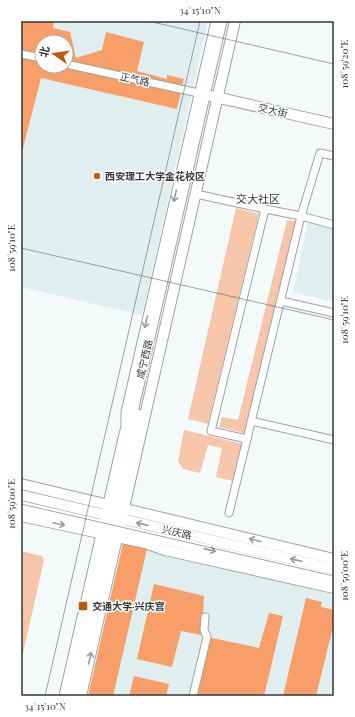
<svg xmlns="http://www.w3.org/2000/svg" width="355" height="717" viewBox="0 0 355 717" font-family="'Playfair Display','Noto Sans SC',serif">
	<style>
		.built { fill: #e0eef0; fill-rule: evenodd }
		.green { fill: #f7c5a9 }
		.forest { fill: #f79e69; fill-rule: evenodd }
		.lines { fill: none; stroke-linecap: round; stroke-linejoin: round }
		.street-casing { stroke: #9ea2a3; stroke-width: 9 }
		.secondary-casing { stroke: #9ea2a3; stroke-width: 12 }
		.primary-casing { stroke: #9ea2a3; stroke-width: 13 }
		.street { stroke: #fff; stroke-width: 7 }
		.secondary { stroke: #fff; stroke-width: 10 }
		.primary { stroke: #fff; stroke-width: 11 }
		.oneway { stroke: #9a9b9b }
		.ticks { fill: none; stroke: #353737; stroke-width: 1; stroke-opacity: 0.45 }
		.poi-dot { fill: #ba5b12; stroke: #fff; stroke-width: 1.5 }
		.labels { text-anchor: middle; dominant-baseline: central; stroke-width: 3; stroke-linejoin: round; paint-order: stroke }
		.street-label { font-size: 10px; fill: #353737; stroke: #fff }
		.poi-label { font-size: 10px; font-weight: bold; fill: #353737; stroke: #fff; text-anchor: start }
		.neighbourhood-label { font-size: 11px; fill: #353737; stroke: #fff }
		.neatline { fill: none; stroke: #353737; stroke-width: 1.5 }
		.ticks-label { font-size: 10px; text-anchor: middle; fill: #353737 }
	</style>
	<rect width="100%" height="100%" fill="#f4f9fa"/>
	<g class="built">
		<path d="M21 21H208L142 315 21 287ZM42 42H66V66H42Z"/>
		<polygon points="309,218 334,225 334,302 293,292"/>
		<polygon points="123,543 334,593 334,696 88,696"/>
	</g>
	<g class="green">
		<polygon points="236,208 259,214 208,424 188,419"/>
		<polygon points="287,220 300,222 248,434 219,427 222,417 238,420"/>
		<polygon points="184,430 243,444 232,481 216,477 222,448 208,445 200,473 183,469 178,461"/>
		<polygon points="21,551 42,556 44,560 21,662"/>
	</g>
	<g class="forest">
		<path d="M21 21H54L53 28 70 32 76 58 102 50 106 32 144 42 137 71 167 79V75L184 79 177 109 41 78 21 156ZM42 42H66V66H42Z"/>
		<polygon points="123,543 147,549 113,696 88,696"/>
		<polygon points="154,584 204,596 202,635 181,631 172,667 137,659"/>
		<polygon points="306,598 322,602 321,607 334,610 334,623 316,696 283,696"/>
		<polygon points="269,613 283,616 264,696 193,696 207,637 259,648"/>
		<polygon points="134,676 169,684 166,696 129,696"/>
	</g>
	<g class="lines">
		<defs>
			<g id="street">
				<polyline points="21,54 42,58"/>
				<polyline points="66,64 203,94"/>
				<polyline points="196,194 265,209"/>
				<polyline points="281,301 334,313"/>
				<polyline points="251,421 334,440"/>
				<polyline points="125,425 125,412 215,21"/>
				<polyline points="247,439 211,431 265,209 301,216 320,153 334,156"/>
				<polyline points="229,513 301,216 334,225"/>
				<polyline points="193,696 207,637 204,630 205,617"/>
			</g>
			<g id="secondary">
				<polyline points="211,96 334,124"/>
				<polyline points="21,484 334,559"/>
				<polyline points="21,495 334,569"/>
				<polyline points="21,506 334,579"/>
				<polyline points="21,516 145,543 165,550 334,588"/>
				<polyline points="81,696 235,21"/>
			</g>
			<g id="primary">
				<polyline points="65,696 125,434 132,412 221,21"/>
				<polyline points="73,696 138,415"/>
			</g>
		</defs>
		<use href="#street" class="street-casing"/>
		<use href="#secondary" class="secondary-casing"/>
		<use href="#primary" class="primary-casing"/>
		<use href="#street" class="street"/>
		<use href="#secondary" class="secondary"/>
		<use href="#primary" class="primary"/>
	</g>
	<defs><path id="oneway-shaft" d="M-6 0H5M1.5-3L5.5 0L1.5 3" fill="none" stroke-width="1.6" stroke-linecap="round" stroke-linejoin="round"/></defs>
	<g class="oneway">
		<use href="#oneway-shaft" transform="translate(175 196) rotate(103)"/>
		<use href="#oneway-shaft" transform="translate(146 322) rotate(103)"/>
		<use href="#oneway-shaft" transform="translate(59 524) rotate(12)"/>
		<use href="#oneway-shaft" transform="translate(142 524) rotate(-167)"/>
		<use href="#oneway-shaft" transform="translate(255 540) rotate(-166)"/>
		<use href="#oneway-shaft" transform="translate(210 550) rotate(13)"/>
		<use href="#oneway-shaft" transform="translate(296 560) rotate(-167)"/>
		<use href="#oneway-shaft" transform="translate(90 658) rotate(-77)"/>
	</g>
	<path class="ticks" d="M148 21 334 64M21 248 334 320M21 504 334 576M45 696 200 21"/>
	<g class="poi-dot">
		<circle cx="97" cy="176" r="4"/>
		<rect x="78" y="601" width="10" height="10" rx="2"/>
	</g>
	<g class="labels">
		<g class="street-label">
			<text transform="translate(135 79) rotate(12)">正气路</text>
			<text transform="translate(273 110) rotate(13)">交大街</text>
			<text transform="translate(144 359) rotate(-77)">咸宁西路</text>
			<text transform="translate(177 532) rotate(13)">兴庆路</text>
		</g>
		<g class="poi-label">
			<text x="105" y="176">西安理工大学金花校区</text>
			<text x="92" y="606">交通大学·兴庆宫</text>
		</g>
		<g class="neighbourhood-label">
			<text x="258" y="198">交大社区</text>
		</g>
	</g>
	<rect width="355" height="717" fill="none" stroke="#ffffff" stroke-width="44"/>
	<g transform="translate(54 54) rotate(283)"><circle r="19" fill="#ffffff" stroke="#aeafaf"/>
	<path d="M0-3L7 15L0 10L-7 15Z" fill="#ba5b12"/>
	<text y="-6" font-size="11" font-weight="bold" text-anchor="middle" fill="#353737">北</text>
	</g>
	<rect x="22" y="22" width="311" height="673" class="neatline"/>
	<g class="ticks-label">
		<text x="200" y="14">34°15'10"N</text>
		<text transform="translate(344 64) rotate(-90)" y="4">108°59'20"E</text>
		<text transform="translate(11 248) rotate(-90)" y="4">108°59'10"E</text>
		<text transform="translate(344 320) rotate(-90)" y="4">108°59'10"E</text>
		<text transform="translate(11 504) rotate(-90)" y="4">108°59'00"E</text>
		<text transform="translate(344 576) rotate(-90)" y="4">108°59'00"E</text>
		<text x="45" y="710">34°15'10"N</text>
	</g>
</svg>
